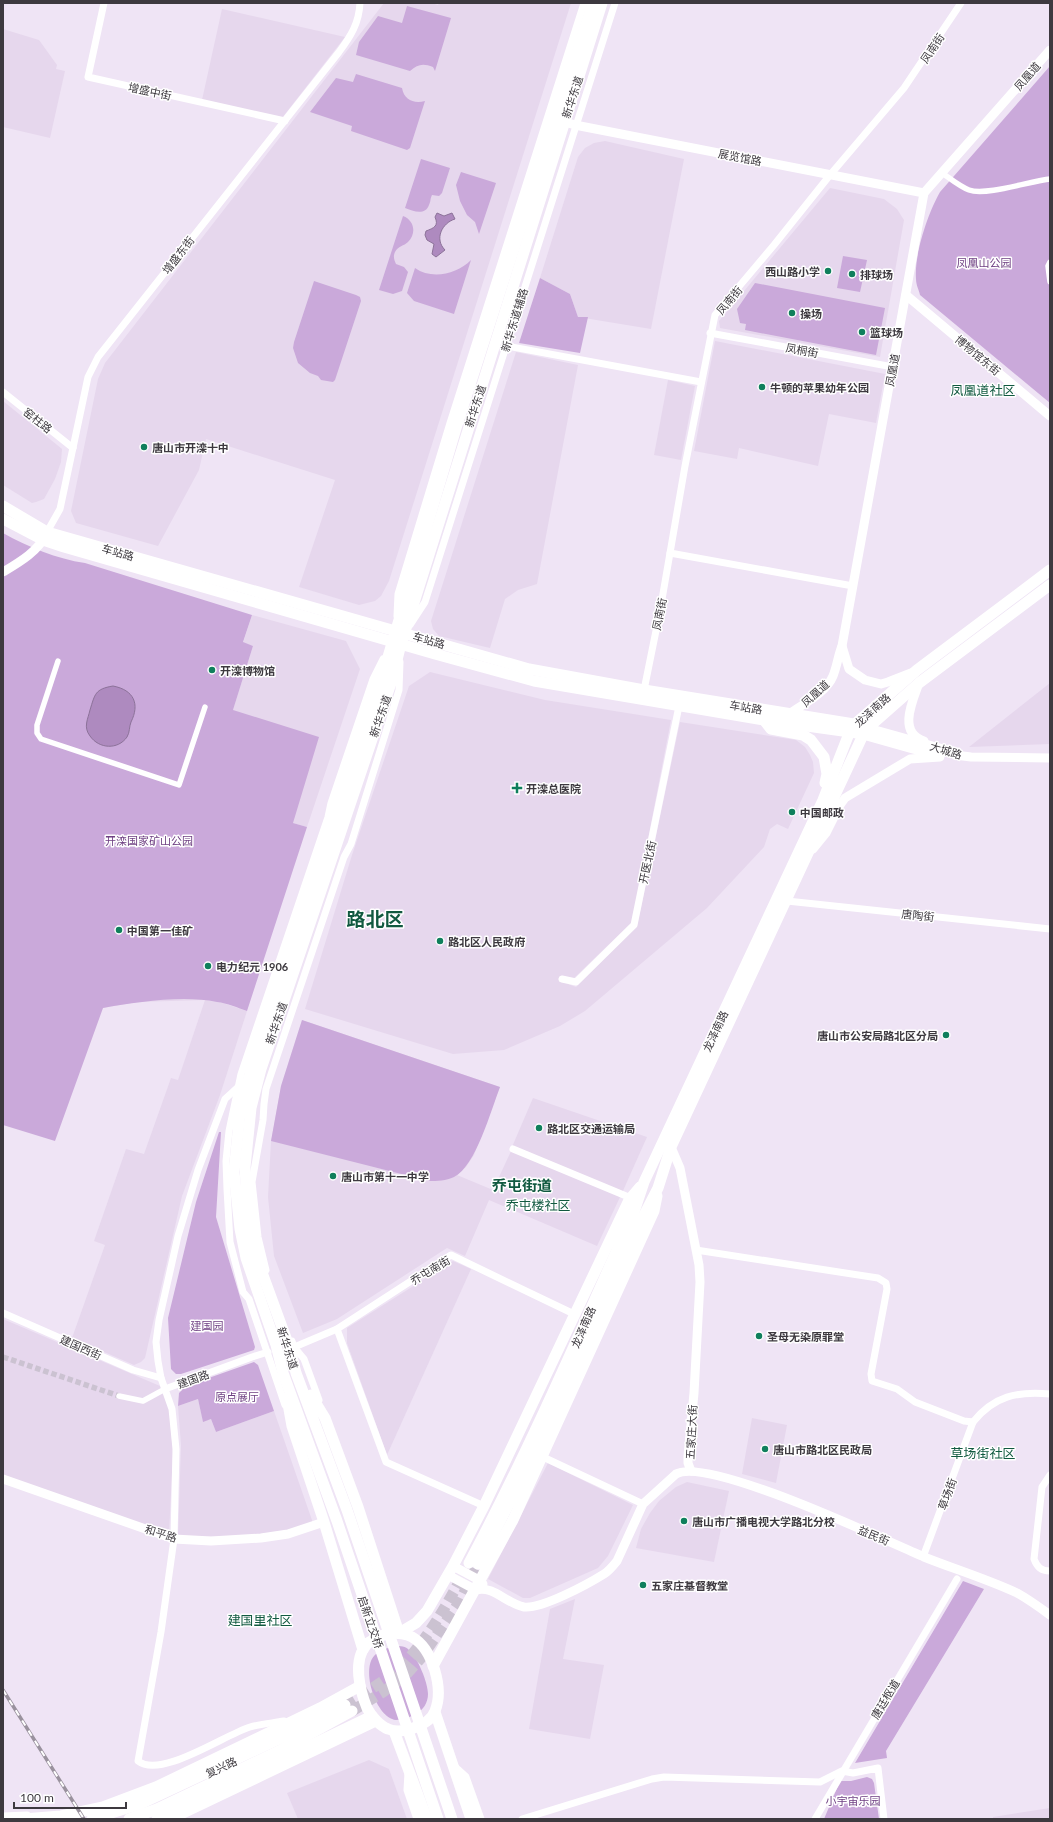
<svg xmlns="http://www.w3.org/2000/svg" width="1053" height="1822" viewBox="0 0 1053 1822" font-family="Lato,'Noto Sans SC',sans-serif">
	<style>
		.built { fill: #e6d7ed }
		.green { fill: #caa9da }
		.water { fill: #ae8abf; stroke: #8c7299 }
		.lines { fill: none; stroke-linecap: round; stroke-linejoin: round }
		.pedestrian-tunnel { stroke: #cbc2d1; stroke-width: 5.5; stroke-dasharray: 5.5 3; stroke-linecap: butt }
		.primary-tunnel { stroke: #cbc2d1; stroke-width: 11; stroke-dasharray: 11 5.5; stroke-linecap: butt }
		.pedestrian { stroke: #fff; stroke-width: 5.5 }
		.minor { stroke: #fff; stroke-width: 7 }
		.tertiary { stroke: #fff; stroke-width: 9 }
		.primary { stroke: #fff; stroke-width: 11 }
		.rail-casing { stroke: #9a929e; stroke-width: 3.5 }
		.rail { stroke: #fff; stroke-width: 2; stroke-dasharray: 6; stroke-linecap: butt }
		.poi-dot { fill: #0f7f5c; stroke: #fff; stroke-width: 1.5 }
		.labels { text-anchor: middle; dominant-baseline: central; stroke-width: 3; stroke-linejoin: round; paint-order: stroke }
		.street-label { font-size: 11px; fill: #3d393f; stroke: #fff }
		.park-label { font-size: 11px; fill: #6f4083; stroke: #fff }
		.poi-label { font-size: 11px; font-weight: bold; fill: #3d393f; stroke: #fff; text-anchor: start }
		.quarter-label { font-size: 13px; fill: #115940; stroke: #fff }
		.district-label { font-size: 15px; font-weight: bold; fill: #115940; stroke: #fff }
		.town-label { font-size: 19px; font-weight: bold; fill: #115940; stroke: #fff }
	</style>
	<rect width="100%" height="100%" fill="#efe4f5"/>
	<g class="built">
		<polygon points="384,3 431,3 438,5 439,3 571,3 389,581 381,596 375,601 359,605 299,587 335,480 206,439 199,470 158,546 76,523 71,511 98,379 105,363"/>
		<polygon points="222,9 345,37 282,118 202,100"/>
		<polygon points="3,29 39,40 57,65 56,69 65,71 50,138 3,127"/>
		<polygon points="605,141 684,159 651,329 578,317 570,294 540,278 578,157 585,148 594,143"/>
		<polygon points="830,188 884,199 897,209 904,220 880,357 720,328 719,321"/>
		<polygon points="715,341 885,374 876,423 829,414 818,466 739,448 737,459 694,451"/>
		<polygon points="516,352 578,365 537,584 518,590 505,599 490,648 439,636 433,629 431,621"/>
		<polygon points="668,380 695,386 681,460 654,455"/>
		<polygon points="3,401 62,449 61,462 55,479 44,499 36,502 32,503 3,485"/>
		<polygon points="252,615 346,641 360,669 307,827 293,823 233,710 253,646 243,643"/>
		<polygon points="430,672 545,700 671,720 632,922 568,984 576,987 637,926 680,722 796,740 805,747 810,755 813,762 814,773 788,829 777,824 770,829 764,847 707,908 585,1011 560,1026 504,1050 453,1054 305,1009 352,855 409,686"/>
		<polygon points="1050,683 1050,744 969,747"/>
		<polygon points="3,903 220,1002 247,1011 220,1095 182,1196 145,1358 141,1362 134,1365 72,1338 105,1245 94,1241 126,1149 144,1154 171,1078 178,1080 205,1000 137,1002 103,1008"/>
		<polygon points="302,1020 500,1087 474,1155 466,1167 457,1175 493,1190 512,1149 621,1195 597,1246 489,1200 465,1256 447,1248 337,1319 303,1333 274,1256 268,1197 271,1141 281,1086"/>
		<polygon points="533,1098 647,1137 622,1193 512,1147"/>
		<polygon points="453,1261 471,1269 387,1455 347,1343 347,1328"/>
		<polygon points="3,1319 160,1386 169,1407 173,1453 169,1534 3,1475"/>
		<polygon points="198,1399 203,1421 211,1419 216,1432 274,1411 313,1523 287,1532 260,1536 178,1537 181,1445 178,1406"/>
		<polygon points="752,1418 787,1425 776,1483 742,1474"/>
		<polygon points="548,1463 633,1505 608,1556 598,1568 530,1598 523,1598 488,1579"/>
		<polygon points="687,1482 729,1491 714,1562 636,1548 641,1529 650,1513 659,1501 676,1487"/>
		<polygon points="575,1599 563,1659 604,1665 590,1739 529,1729 550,1609"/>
		<polygon points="369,1760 389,1769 407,1819 298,1819 287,1793"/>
		<polygon points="1050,1808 1050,1819 993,1819 993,1817"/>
	</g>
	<g class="green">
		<path d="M407 6 451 18 435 71 433 67C423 63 418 64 410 71L356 55 359 42 378 16 402 23Z"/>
		<path d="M1050 66V403L920 295C919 290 916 285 916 279 914 255 928 213 940 192Z"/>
		<path d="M356 74 402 88C404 100 414 104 425 101L410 148 407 150 351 131 352 126 310 112 336 78 353 82Z"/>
		<path d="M421 159 450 168 442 193 439 196 432 195C430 199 431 201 429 205 425 216 413 211 405 208Z"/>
		<polygon points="461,172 496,183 479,234 475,222 467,215 460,201 456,185"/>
		<path d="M403 216C414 220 417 233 408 242 404 246 398 246 395 252 393 256 394 260 396 264L404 267 408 272 402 291 393 294 379 290Z"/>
		<polygon points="843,256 867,260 860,292 837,288"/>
		<path d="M471 260 454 314 414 301 407 293 415 268C432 280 457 274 471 260Z"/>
		<polygon points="540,278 570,294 578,317 588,317 580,353 519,343"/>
		<polygon points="314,281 356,295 360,297 361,301 335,380 333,382 321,380 318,376 310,373 298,363 293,348 294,342"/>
		<polygon points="755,283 885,308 876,355 745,330 746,324 740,323 737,309"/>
		<path d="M3 533C28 547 57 559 85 563L252 615 243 642 253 646 233 710 319 737 293 823 307 827 247 1011C238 1008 227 1003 217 1002 183 995 137 1002 103 1008L55 1141 3 1125Z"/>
		<path d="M302 1020 500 1087C491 1110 476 1166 454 1177 446 1181 437 1181 429 1181L271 1141 281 1086Z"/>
		<polygon points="219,1132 221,1132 216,1217 255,1347 254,1350 181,1374 176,1374 171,1369 168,1318 196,1202"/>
		<polygon points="254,1362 258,1365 274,1411 216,1432 211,1419 203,1422 198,1399 178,1406 179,1393 186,1386"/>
		<polygon points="963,1581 984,1589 886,1751 887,1758 855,1763"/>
		<path d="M395 1646C400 1646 406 1646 409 1650 418 1658 428 1683 428 1694 428 1703 423 1710 416 1714 410 1717 403 1720 396 1720 376 1718 361 1670 374 1656 379 1650 388 1648 395 1646Z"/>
		<polygon points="867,1777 872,1779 874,1783 879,1819 824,1819 840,1781 851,1781"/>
	</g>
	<g class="water">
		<path d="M437 213 444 216 452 213 455 219C442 223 434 239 445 250L436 257 432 254 434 244 427 240 425 235 426 231C434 228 439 226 435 217Z"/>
		<path d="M113 686C134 690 140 704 131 722 129 727 130 732 127 737 118 750 99 749 90 736 83 727 88 719 90 710 95 694 95 689 113 686Z"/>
	</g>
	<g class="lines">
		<polyline class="pedestrian-tunnel" points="3,1357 119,1396"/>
		<g class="primary-tunnel">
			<path d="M345 1705C361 1695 379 1685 394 1673 422 1649 447 1605 464 1573"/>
			<polyline points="352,1711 383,1692 405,1676 421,1658 460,1601 478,1564"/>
		</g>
		<g class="pedestrian">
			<path d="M945 175C952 180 961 187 969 190 986 196 1031 181 1050 179"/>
			<polyline points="1050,262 1048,266 1050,282"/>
			<polyline points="58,661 37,725 37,733 41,739 179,785 205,707"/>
			<polyline points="119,1396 143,1401 165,1389"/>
		</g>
		<g class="minor">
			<polyline points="104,3 88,77 285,121"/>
			<polyline points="710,333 893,367"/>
			<polyline points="507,346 701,382"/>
			<polyline points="3,392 73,448"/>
			<path d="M47 532 60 509 88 377 98 357 339 52C351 36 359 23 360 3"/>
			<polyline points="670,553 853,586"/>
			<polyline points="397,616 398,594 450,423 584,3"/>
			<polyline points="410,625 425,602 615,3"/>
			<polyline points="644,690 660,611 685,466 715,315 774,245 830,175 904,88 961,3"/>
			<polyline points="787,901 1050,929"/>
			<polyline points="562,979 576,982 634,925 679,706"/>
			<path d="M247 1083 237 1088 225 1099 198 1170 178 1236 159 1320 156 1342 158 1361 161 1378 172 1409 176 1449 174 1539 161 1632 138 1761C161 1779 224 1735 250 1727 260 1724 273 1723 284 1721"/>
			<polyline points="513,1149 631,1198"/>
			<polyline points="696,1250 878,1278 886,1283 887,1289 871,1374 872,1381 897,1389 915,1402 964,1421 973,1422"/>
			<polyline points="266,1270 258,1237 252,1182 263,1120 264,1104 266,1089 344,857 351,844 399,690 400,662"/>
			<polyline points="3,1313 133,1370 161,1378"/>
			<polyline points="337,1329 386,1462 484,1506"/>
			<polyline points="292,1341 294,1347 304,1359 319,1400"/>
			<polyline points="292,1348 337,1329 451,1255 574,1314"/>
			<polyline points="165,1389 252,1357 268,1352"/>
			<polyline points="285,1405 249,1299 243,1292 230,1242 227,1189 226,1161 229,1131 241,1074 328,817 331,803 373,679 383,659"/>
			<polyline points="543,1457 643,1504"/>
			<path d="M1050 1475 1042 1487 1034 1559C1037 1567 1041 1571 1050 1571"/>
			<path d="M923 1557 973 1422C994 1396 1017 1391 1050 1394"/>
			<polyline points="3,1816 27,1815"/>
			<polyline points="175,1819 378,1722"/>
			<polyline points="522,1819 652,1779 664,1777 820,1782 842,1771 853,1773 878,1768 884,1819"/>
			<polyline points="815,1819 957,1579"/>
		</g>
		<g class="tertiary">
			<polyline points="559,120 575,125 924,193"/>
			<polyline points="906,295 1050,416"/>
			<path d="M3 572C18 563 39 551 46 534"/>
			<polyline points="842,646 849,669 865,680 881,684 888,682 911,673"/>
			<path d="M919 683C913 700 897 733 924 741"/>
			<path d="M789 714C803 704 826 693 833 676 837 666 838 656 842 646L924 193 1050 50"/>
			<polyline points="868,728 947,750 955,755 971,757 1050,758"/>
			<polyline points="863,735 934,755"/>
			<polyline points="813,849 826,833 840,805 845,798 910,759 940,757"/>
			<polyline points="671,1147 680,1168 699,1265 700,1282 694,1393 688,1456 688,1463 691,1471"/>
			<polyline points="3,1479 174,1539 211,1541 261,1538 288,1534 324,1522"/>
			<polyline points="453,1566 481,1581 483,1584"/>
			<path d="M448 1575 476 1590C493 1585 507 1604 524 1607 542 1609 588 1584 604 1574 609 1571 613 1566 617 1561L643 1504 676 1474C708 1456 884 1540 924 1557 954 1569 987 1579 1017 1593 1028 1599 1039 1607 1050 1615"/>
			<polyline points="454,1767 465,1777 480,1819"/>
			<polyline points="409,1773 408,1790 418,1819"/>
		</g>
		<g class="primary">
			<polyline points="3,506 47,532 529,669 644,690 860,725"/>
			<polyline points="3,519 43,540 64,547 435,654 534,681 764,720 857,733"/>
			<polyline points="764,720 771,729 803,735 811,740 824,757 827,774 825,783"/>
			<polyline points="311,1395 325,1418 358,1507 399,1633"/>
			<polyline points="287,1398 292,1426 324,1522 363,1650"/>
			<path d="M469 1563C530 1449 581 1330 634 1212L644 1182 823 800 850 731 855 724 917 670 1050 570"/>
			<polyline points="478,1564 535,1453 641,1221 658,1188 671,1147 863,735 868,728 919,683 1050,585"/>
			<path d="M388 1633C396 1633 405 1633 412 1637 433 1649 444 1689 435 1711 430 1725 402 1735 388 1729 380 1726 371 1716 367 1708 360 1691 352 1660 367 1644 372 1639 382 1636 388 1633Z"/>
			<polyline points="399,1633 416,1623 427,1611 453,1566 484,1506 629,1200 640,1187"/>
			<polyline points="433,1666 513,1520 654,1211 657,1196"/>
			<polyline points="435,1712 471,1819"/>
			<polyline points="394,1731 427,1819"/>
			<polyline points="23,1819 61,1816 103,1807 156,1787 320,1708 360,1686"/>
			<polyline points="92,1819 140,1804 296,1731 345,1705"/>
			<polyline points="129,1819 157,1809 279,1751 352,1711"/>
			<polyline points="157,1819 372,1716"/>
			<polyline points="438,1819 337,1521 283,1373 276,1345 246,1258 240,1229 234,1172 240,1112 254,1059 382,677 457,425 593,3"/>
			<polyline points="452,1819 347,1510 296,1373 290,1349 256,1256 248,1219 245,1167 251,1108 261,1069 392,680 401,644 602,3"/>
		</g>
		<defs>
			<polyline id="rail" points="3,1690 84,1819"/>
		</defs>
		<use href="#rail" class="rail-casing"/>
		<use href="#rail" class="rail"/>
	</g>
	<g class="poi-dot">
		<circle cx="828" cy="271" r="4"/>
		<circle cx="852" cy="274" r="4"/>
		<circle cx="792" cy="313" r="4"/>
		<circle cx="862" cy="332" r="4"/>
		<circle cx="762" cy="387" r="4"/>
		<circle cx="144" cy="447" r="4"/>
		<circle cx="212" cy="670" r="4"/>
		<path d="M515 782h4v4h4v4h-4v4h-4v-4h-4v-4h4z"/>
		<circle cx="792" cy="812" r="4"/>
		<circle cx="119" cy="930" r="4"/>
		<circle cx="440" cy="941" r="4"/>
		<circle cx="208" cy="966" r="4"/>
		<circle cx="946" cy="1035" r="4"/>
		<circle cx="539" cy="1128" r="4"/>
		<circle cx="333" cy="1176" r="4"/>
		<circle cx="759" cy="1336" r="4"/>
		<circle cx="765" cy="1449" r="4"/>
		<circle cx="684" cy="1521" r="4"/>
		<circle cx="643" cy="1585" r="4"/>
	</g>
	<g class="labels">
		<g class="street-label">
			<text transform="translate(932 48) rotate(-56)">凤南街</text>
			<text transform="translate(1027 76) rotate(-49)">凤凰道</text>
			<text transform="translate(150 91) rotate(12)">增盛中街</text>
			<text transform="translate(572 97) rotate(-72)">新华东道</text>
			<text transform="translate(740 157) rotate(11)">展览馆路</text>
			<text transform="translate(178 255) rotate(-52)">增盛东街</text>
			<text transform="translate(729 300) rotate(-50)">凤南街</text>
			<text transform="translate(514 320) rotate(-73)">新华东道辅路</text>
			<text transform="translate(802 350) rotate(10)">凤桐街</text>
			<text transform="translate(978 355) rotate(40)">博物馆东街</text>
			<text transform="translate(892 370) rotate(-80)">凤凰道</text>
			<text transform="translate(475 406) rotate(-72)">新华东道</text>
			<text transform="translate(38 420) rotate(38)">窑柱路</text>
			<text transform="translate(118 552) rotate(16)">车站路</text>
			<text transform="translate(659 614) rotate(-79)">凤南街</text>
			<text transform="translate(429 640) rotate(16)">车站路</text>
			<text transform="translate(815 693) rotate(-42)">凤凰道</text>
			<text transform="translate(746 707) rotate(9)">车站路</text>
			<text transform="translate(872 710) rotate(-42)">龙泽南路</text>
			<text transform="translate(380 716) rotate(-71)">新华东道</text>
			<text transform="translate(946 750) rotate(17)">大城路</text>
			<text transform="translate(647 862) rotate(-78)">开医北街</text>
			<text transform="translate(918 915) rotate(6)">唐陶街</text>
			<text transform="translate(276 1023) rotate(-71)">新华东道</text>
			<text transform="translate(715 1031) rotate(-65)">龙泽南路</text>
			<text transform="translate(430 1270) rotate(-31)">乔屯南街</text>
			<text transform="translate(583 1327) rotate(-66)">龙泽南路</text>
			<text transform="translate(81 1347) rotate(24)">建国西街</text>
			<text transform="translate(288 1348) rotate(72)">新华东道</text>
			<text transform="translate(193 1379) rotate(-20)">建国路</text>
			<text transform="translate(691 1432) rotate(-87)">五家庄大街</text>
			<text transform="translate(947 1494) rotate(-70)">草场街</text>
			<text transform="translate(161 1533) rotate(17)">和平路</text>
			<text transform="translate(874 1535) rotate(23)">益民街</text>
			<text transform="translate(371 1622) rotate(71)">启新立交桥</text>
			<text transform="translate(885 1699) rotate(-59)">唐廷枢道</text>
			<text transform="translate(221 1767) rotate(-25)">复兴路</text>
		</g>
		<g class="park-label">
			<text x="984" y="262">凤凰山公园</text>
			<text x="149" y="840">开滦国家矿山公园</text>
			<text x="207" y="1325">建国园</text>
			<text x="237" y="1396">原点展厅</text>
			<text x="853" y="1800">小宇宙乐园</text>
		</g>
		<g class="poi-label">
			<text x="820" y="271" text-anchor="end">西山路小学</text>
			<text x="860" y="274">排球场</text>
			<text x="800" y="313">操场</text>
			<text x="870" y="332">篮球场</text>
			<text x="770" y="387">牛顿的苹果幼年公园</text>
			<text x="152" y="447">唐山市开滦十中</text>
			<text x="220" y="670">开滦博物馆</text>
			<text x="526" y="788">开滦总医院</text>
			<text x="800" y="812">中国邮政</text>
			<text x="127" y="930">中国第一佳矿</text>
			<text x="448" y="941">路北区人民政府</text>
			<text x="216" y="966">电力纪元 1906</text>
			<text x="938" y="1035" text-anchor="end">唐山市公安局路北区分局</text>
			<text x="547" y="1128">路北区交通运输局</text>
			<text x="341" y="1176">唐山市第十一中学</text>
			<text x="767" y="1336">圣母无染原罪堂</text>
			<text x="773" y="1449">唐山市路北区民政局</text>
			<text x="692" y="1521">唐山市广播电视大学路北分校</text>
			<text x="651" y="1585">五家庄基督教堂</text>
		</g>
		<g class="quarter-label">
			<text x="983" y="390">凤凰道社区</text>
			<text x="538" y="1205">乔屯楼社区</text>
			<text x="983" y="1453">草场街社区</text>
			<text x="260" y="1620">建国里社区</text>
		</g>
		<g class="district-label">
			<text x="522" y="1185">乔屯街道</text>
		</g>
		<g class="town-label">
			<text x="375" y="918">路北区</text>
		</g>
	</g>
	<rect width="1053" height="1822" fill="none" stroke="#3d393f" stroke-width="8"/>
	<path d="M14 1802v6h112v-6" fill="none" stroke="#3d393f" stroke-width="2"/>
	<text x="20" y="1802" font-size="12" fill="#3d393f" stroke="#ffffff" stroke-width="3" paint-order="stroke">100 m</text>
</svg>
